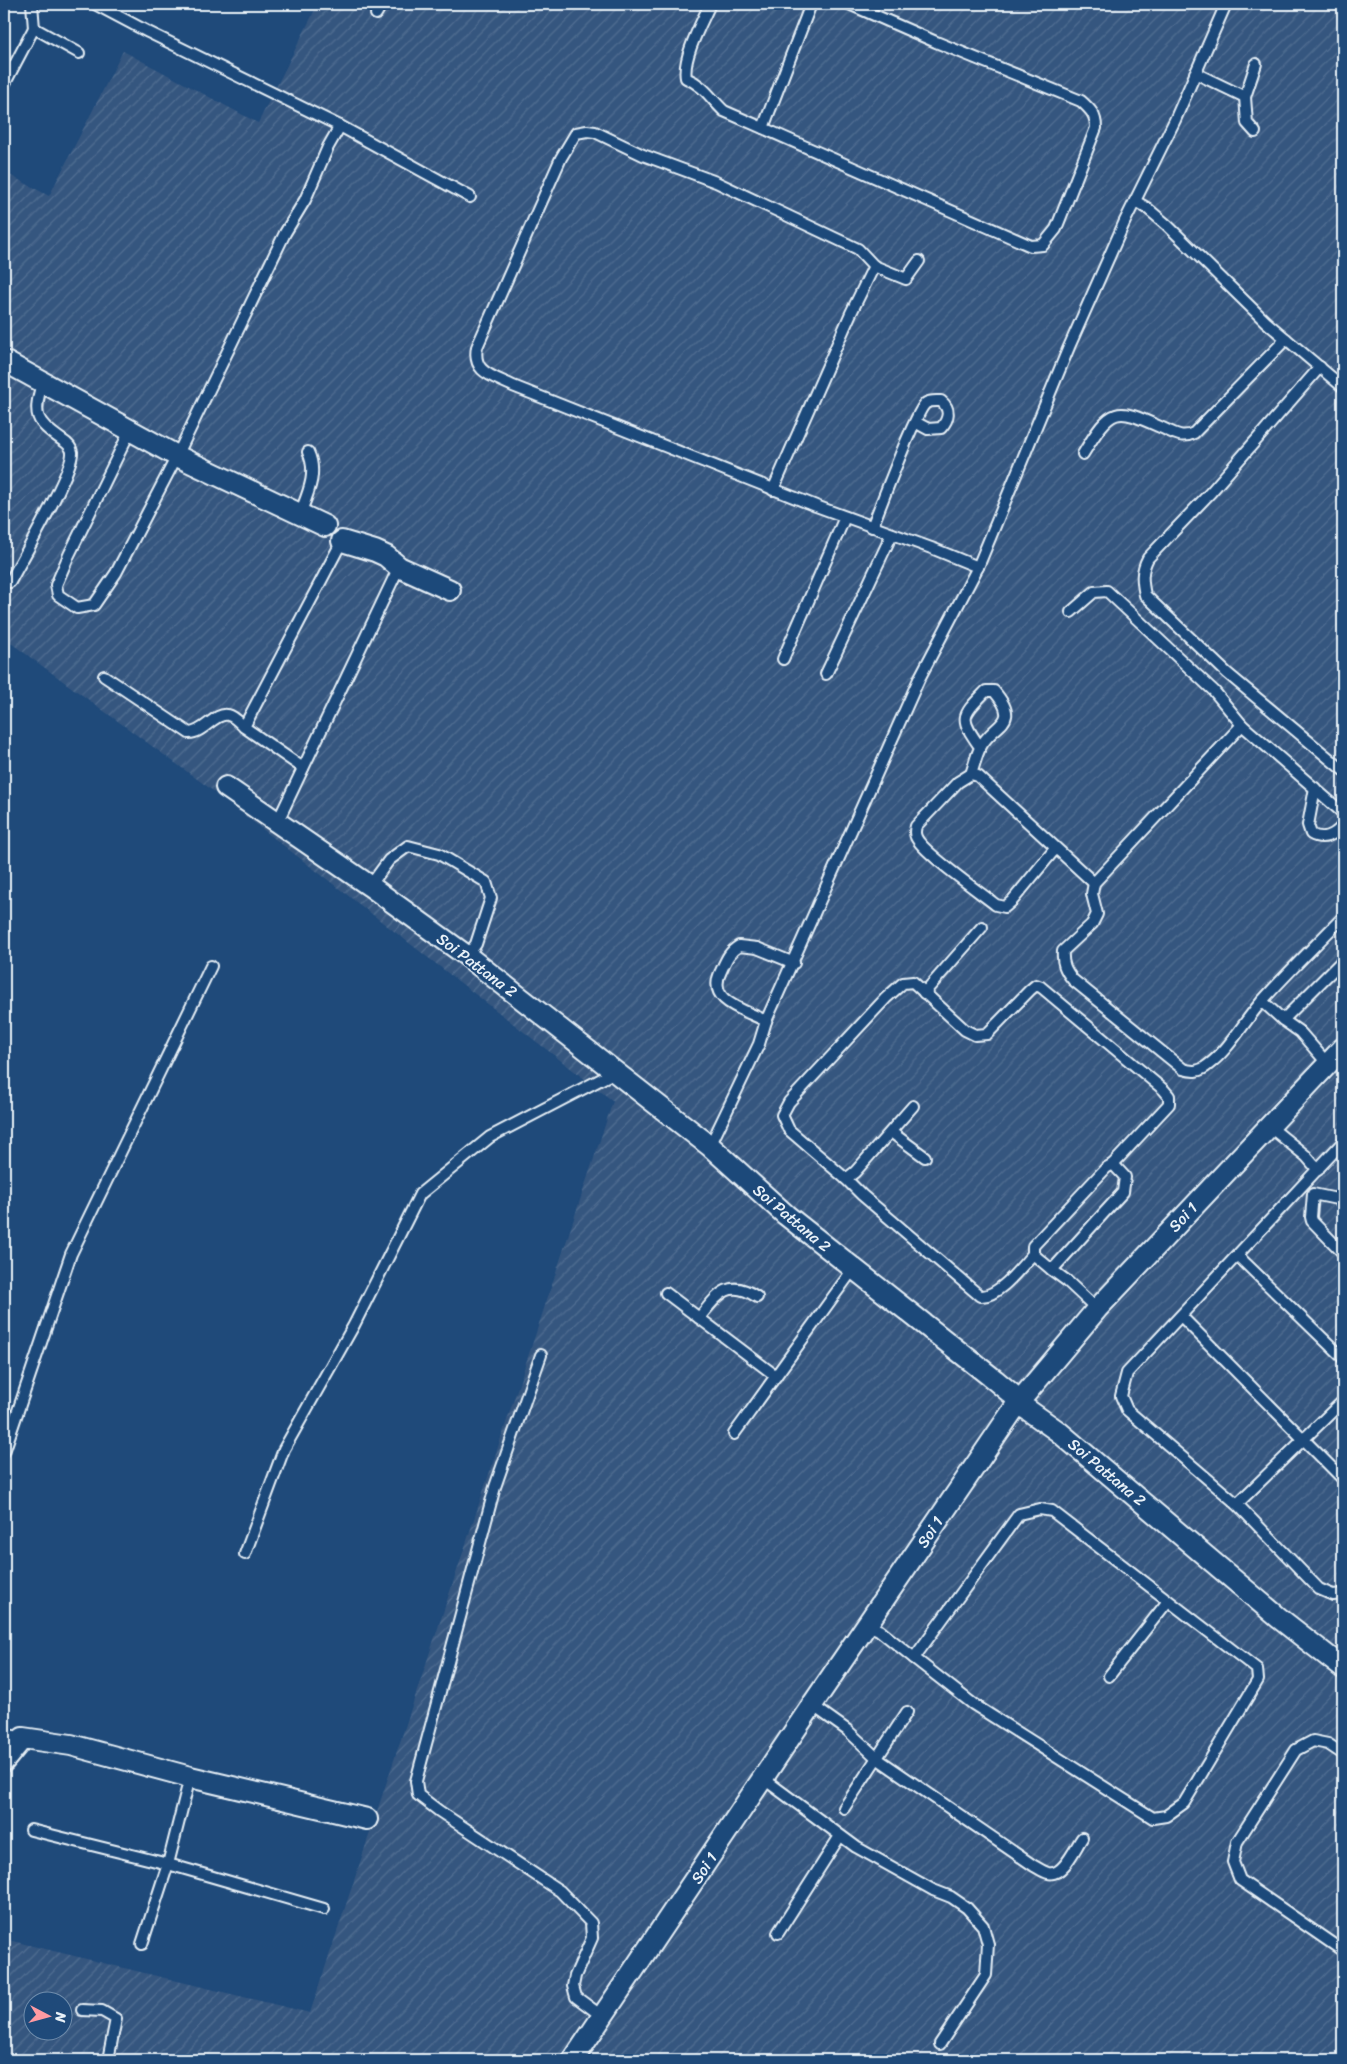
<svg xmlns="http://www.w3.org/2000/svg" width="1347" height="2064" viewBox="0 0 1347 2064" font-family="Sriracha,sans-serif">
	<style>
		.industrial { fill: url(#industrial-furrows); fill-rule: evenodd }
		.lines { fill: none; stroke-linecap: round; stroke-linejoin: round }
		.service-casing { stroke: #e8f1f8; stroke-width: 14 }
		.minor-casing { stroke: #e8f1f8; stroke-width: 24 }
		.service { stroke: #1f4a7a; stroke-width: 10 }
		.minor { stroke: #1f4a7a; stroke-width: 20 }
		.labels { text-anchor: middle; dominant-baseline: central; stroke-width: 4; stroke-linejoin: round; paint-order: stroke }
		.street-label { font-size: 16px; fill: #e8f1f8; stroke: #1f4a7a }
	</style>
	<defs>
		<pattern id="industrial-furrows" width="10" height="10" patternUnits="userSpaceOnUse" patternTransform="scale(1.25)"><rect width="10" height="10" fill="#35567f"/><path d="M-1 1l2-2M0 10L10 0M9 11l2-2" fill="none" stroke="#526f92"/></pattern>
	</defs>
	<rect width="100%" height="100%" fill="#1f4a7a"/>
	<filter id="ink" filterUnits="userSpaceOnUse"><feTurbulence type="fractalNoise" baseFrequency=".02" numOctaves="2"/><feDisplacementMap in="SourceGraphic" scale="10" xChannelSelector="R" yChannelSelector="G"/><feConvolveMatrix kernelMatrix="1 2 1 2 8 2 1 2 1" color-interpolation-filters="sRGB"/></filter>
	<g filter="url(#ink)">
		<path class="industrial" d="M318 4H1343V2060H4V1939L310 2013 613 1101 208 787 4 638V172L49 196 123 51 258 123ZM32 2002H62V2032H32Z"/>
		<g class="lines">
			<defs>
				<g id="service">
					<polyline points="32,4 34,28 79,53"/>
					<polyline points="95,4 148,32 340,126 328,147 305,200 285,233 177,456 116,573 94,605 77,608 58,595 56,585 69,555 130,431"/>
					<path d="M710 4C702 22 682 58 686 78 705 86 710 98 724 111L1031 246 1043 245 1056 229 1096 128C1096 115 1091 110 1081 101L936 42 849 4"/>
					<polyline points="376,14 382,4"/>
					<polyline points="1195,73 1245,97 1256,64"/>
					<polyline points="4,85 34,28"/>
					<polyline points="1245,97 1247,123 1255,132"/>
					<polyline points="340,126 470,197"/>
					<polyline points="763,128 811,4"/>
					<polyline points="1135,201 1147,208 1167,225 1266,322 1343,387"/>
					<path d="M874 266 858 249 716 182 643 155 595 132 587 131 576 133 561 158 477 347C472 373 493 376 513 386L816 506 934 549 978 567"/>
					<path d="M1320 367 1211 492 1148 558C1141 571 1142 581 1145 595L1227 673 1343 770"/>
					<path d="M1083 454C1114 402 1117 408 1169 431 1178 435 1184 438 1194 433L1286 339"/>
					<polyline points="773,490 851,313 874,266 906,279 919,261"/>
					<path d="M300 514C308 493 318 473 308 452"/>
					<path d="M872 527C880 508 916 410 926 403 931 400 936 401 941 401 951 409 949 419 941 428L928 429 915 422"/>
					<path d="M10 582C21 561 74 470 72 452 71 446 67 443 62 440 35 421 33 416 42 383"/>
					<polyline points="1071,612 1094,592 1107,591 1214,691 1242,725 1343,813"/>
					<polyline points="783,659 845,517"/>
					<polyline points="826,674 892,534"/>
					<path d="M104 676 189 733C204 733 215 712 228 715 234 716 240 723 244 727"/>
					<path d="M1242 725 1094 883 1092 894 1097 914 1092 924 1063 951C1062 963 1065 970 1073 980L1183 1069C1193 1072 1200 1072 1208 1065 1230 1049 1244 1021 1263 1000 1288 972 1316 945 1343 917"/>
					<polyline points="303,768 244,727 342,541"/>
					<path d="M971 774C974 766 976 756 980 748 993 722 1023 725 994 691H986C961 717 959 717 980 747"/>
					<path d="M1315 788 1308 825 1311 834C1323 841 1335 835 1343 825"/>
					<polyline points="277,823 399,567"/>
					<path d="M1055 849 1012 901 1005 907 996 905C981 893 922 852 916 837 914 833 915 830 916 826L958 782 971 774 978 776 1094 883"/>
					<polyline points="370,886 389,860 408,846 439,854 486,882 491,898 476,944 467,956"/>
					<polyline points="924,993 982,927"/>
					<polyline points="1262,1001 1283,1020 1343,960"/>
					<polyline points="1283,1020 1300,1032 1327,1063"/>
					<path d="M766 1021C746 1010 705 1002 721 971 726 960 729 952 739 946L757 948 794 963"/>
					<path d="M913 1106 855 1172 846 1179 862 1195 980 1296C998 1298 1021 1267 1033 1254"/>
					<polyline points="1269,1126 1306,1156 1318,1170"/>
					<polyline points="891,1132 925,1157"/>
					<polyline points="1343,1142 1127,1373 1121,1396 1127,1410 1237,1504 1319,1589 1333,1595 1343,1594"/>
					<polyline points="710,1146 759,1044 766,1021 919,679 978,567 1069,347 1125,221 1175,120 1226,4"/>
					<polygon points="1113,1164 1125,1177 1123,1192 1052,1270 1033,1254 1033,1246 1106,1168"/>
					<polyline points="846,1179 789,1130 782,1115 789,1102 886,998 903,983 913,982 965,1030 975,1035 987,1034 1030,990 1036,985 1041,987 1164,1090 1169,1096 1169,1104 1113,1164"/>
					<polyline points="1343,1204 1337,1199 1313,1194 1311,1217 1312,1221 1343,1253"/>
					<polyline points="1238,1256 1343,1358"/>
					<polyline points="1052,1270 1067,1281 1097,1309"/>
					<polyline points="666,1293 776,1376"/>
					<polyline points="1181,1316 1343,1479"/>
					<path d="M699 1318C717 1296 728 1277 757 1297"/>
					<polyline points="541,1355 495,1487 416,1781 418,1795 439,1811 560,1891 591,1923 592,1938 575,1976 573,1986 576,1997 603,2017"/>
					<polyline points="734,1434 854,1268"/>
					<polyline points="4,1452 71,1254 211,966"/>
					<polyline points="1237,1504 1343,1401"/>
					<polygon points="1040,1509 1052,1511 1257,1669 1258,1680 1184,1803 1166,1816 1153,1818 973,1704 914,1658 1019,1514"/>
					<polyline points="245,1554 284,1449 354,1325 420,1194 490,1137 615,1072"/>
					<polyline points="867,1625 879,1630 914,1658"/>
					<polyline points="1109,1676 1168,1601"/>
					<path d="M812 1705 847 1730 878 1759 1034 1866C1038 1868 1043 1872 1048 1873 1063 1877 1075 1848 1082 1838"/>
					<polyline points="4,1734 23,1738"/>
					<polyline points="1343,1754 1328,1744 1313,1741 1296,1750 1237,1842 1233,1862 1240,1880 1343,1951"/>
					<polyline points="190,1777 168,1864 324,1909"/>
					<polyline points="764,1779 856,1847 933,1890 951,1897 967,1908 983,1926 988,1944 986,1975 940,2044"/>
					<polyline points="844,1808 907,1712"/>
					<polyline points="31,1830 168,1864 142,1944"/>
					<polyline points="778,1933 840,1836"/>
					<polyline points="82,2010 102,2011 116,2019 108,2060"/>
				</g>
				<g id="minor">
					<polyline points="4,361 177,456 325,526"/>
					<polyline points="342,541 375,551 386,556 399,567 450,590"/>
					<polyline points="226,787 370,886 467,956 710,1146 786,1215 995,1380 1013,1395 1018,1403 1059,1432 1279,1618 1343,1668"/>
					<polyline points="4,1761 23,1738 71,1745 190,1777 367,1819"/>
					<polyline points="573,2060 812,1705 1018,1403 1097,1309 1343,1048"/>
				</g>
			</defs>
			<use href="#service" class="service-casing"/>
			<use href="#minor" class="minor-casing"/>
			<use href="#service" class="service"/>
			<use href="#minor" class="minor"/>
		</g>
	</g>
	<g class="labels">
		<g class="street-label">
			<text transform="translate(477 965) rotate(37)">Soi Pattana 2</text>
			<text transform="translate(1183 1217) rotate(-47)">Soi 1</text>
			<text transform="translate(792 1218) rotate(40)">Soi Pattana 2</text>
			<text transform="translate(1107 1472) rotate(40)">Soi Pattana 2</text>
			<text transform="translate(930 1532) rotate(-56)">Soi 1</text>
			<text transform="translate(704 1868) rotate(-56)">Soi 1</text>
		</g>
	</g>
	<rect width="1347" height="2064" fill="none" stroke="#1f4a7a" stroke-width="20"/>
	<rect x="10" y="10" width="1327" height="2044" fill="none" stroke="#e8f1f8" stroke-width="2" filter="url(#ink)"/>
	<g transform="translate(48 2016) rotate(96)"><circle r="24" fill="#1f4a7a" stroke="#6f8dac"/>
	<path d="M0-4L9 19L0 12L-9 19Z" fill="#ff9aa2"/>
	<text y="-8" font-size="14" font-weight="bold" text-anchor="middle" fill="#e8f1f8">N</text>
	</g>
</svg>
